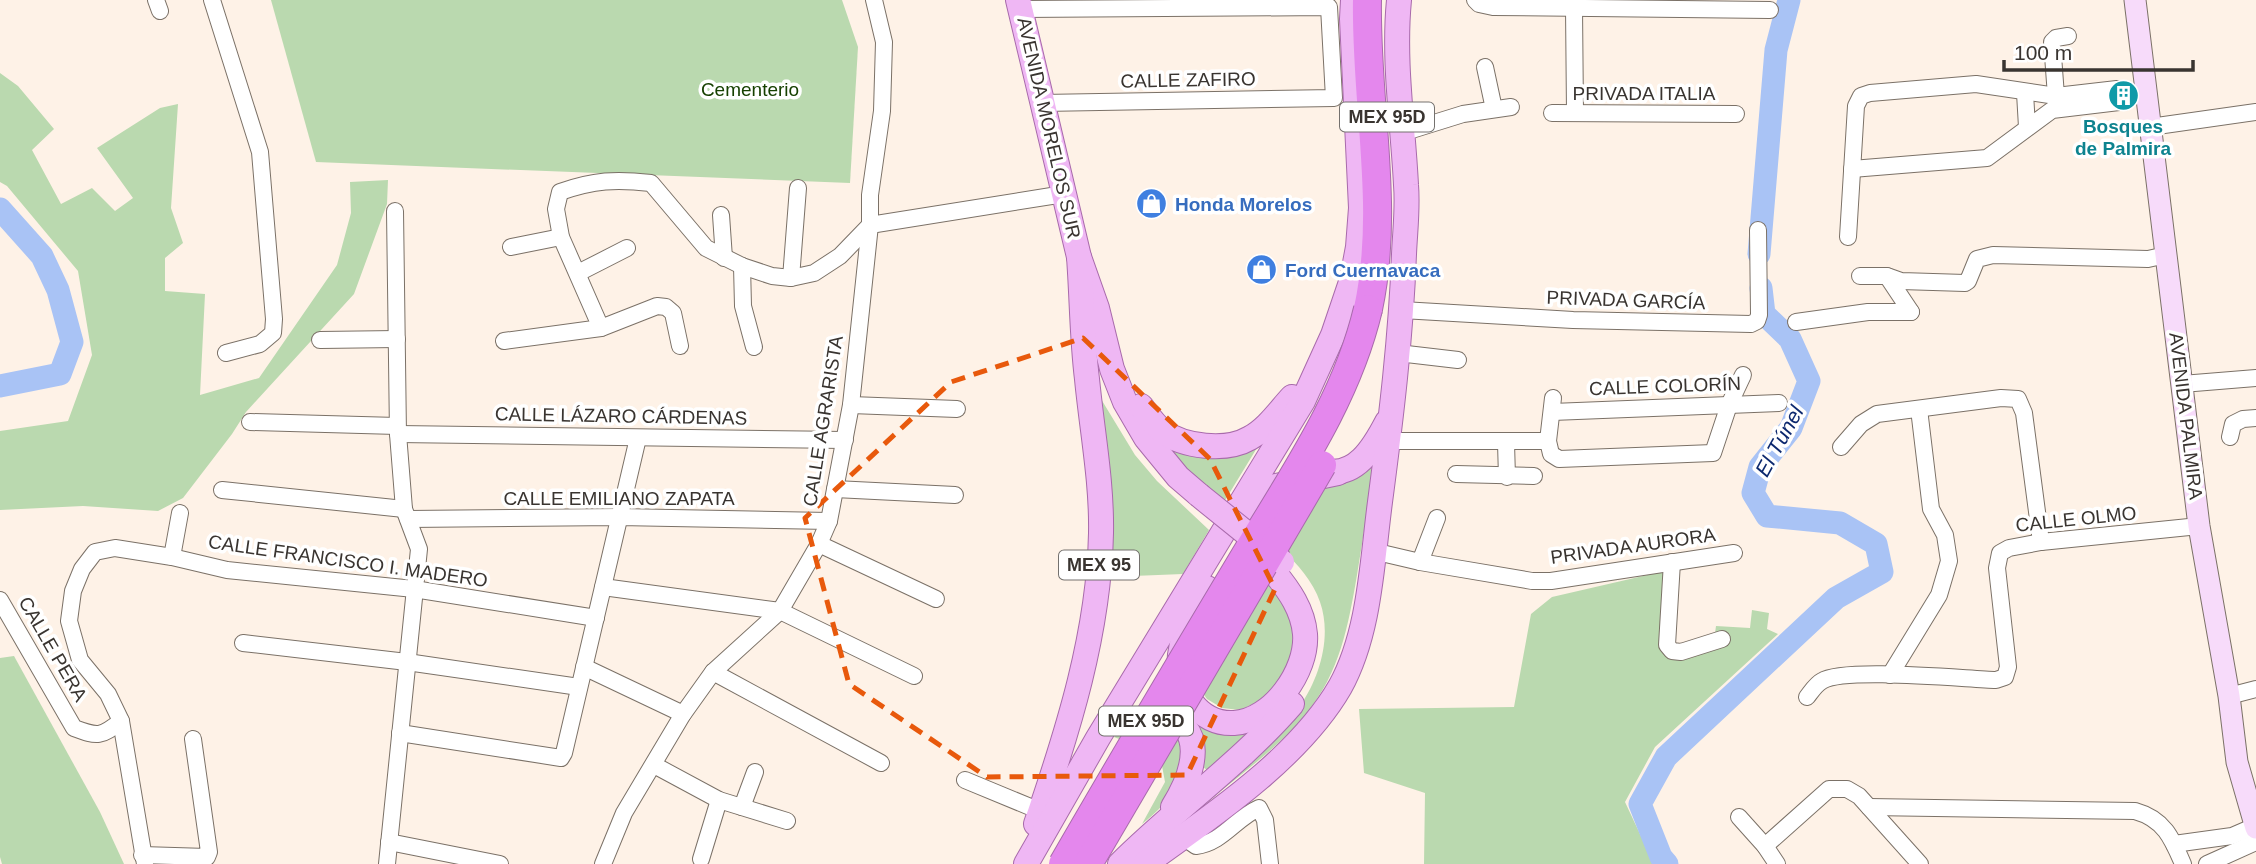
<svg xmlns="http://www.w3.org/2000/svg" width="2256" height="864" viewBox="0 0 2256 864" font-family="Arial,sans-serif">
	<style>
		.green { fill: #bad9af }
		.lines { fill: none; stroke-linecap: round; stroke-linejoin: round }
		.river { stroke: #a9c3f5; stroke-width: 23 }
		.street-casing { stroke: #7b7167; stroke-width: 18 }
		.secondary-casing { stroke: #7b7167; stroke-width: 23 }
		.primary-casing { stroke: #a86aab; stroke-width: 26 }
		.highway-casing { stroke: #a86aab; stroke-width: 30 }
		.street { stroke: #fff; stroke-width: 16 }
		.secondary { stroke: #f7dbfa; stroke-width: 21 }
		.primary { stroke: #efb7f4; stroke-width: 24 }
		.highway { stroke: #e487ed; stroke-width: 28 }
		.primary-bridge-casing { stroke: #a86aab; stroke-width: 26; stroke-linecap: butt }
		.highway-bridge-casing { stroke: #a86aab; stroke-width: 30; stroke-linecap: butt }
		.primary-bridge { stroke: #efb7f4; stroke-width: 24 }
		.highway-bridge { stroke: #e487ed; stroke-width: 28 }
		.marked { fill: none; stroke: #e8590c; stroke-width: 5; stroke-dasharray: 14 9; stroke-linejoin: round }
		.labels { text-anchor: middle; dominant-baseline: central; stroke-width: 7; stroke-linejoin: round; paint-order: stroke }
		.shield { fill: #fff; stroke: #74716e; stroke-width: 2 }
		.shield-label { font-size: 18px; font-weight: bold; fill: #393430 }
		.street-label { font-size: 19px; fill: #393430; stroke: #fff }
		.park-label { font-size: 19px; fill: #164000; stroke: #fff }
		.culture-label { font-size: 19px; font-weight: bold; fill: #0d838f; stroke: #fff }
		.shop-label { font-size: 19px; font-weight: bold; fill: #366cbe; stroke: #fff; text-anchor: start }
		.water-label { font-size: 21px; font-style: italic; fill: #0c286e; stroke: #fff }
	</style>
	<rect width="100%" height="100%" fill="#fef2e7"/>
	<g class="green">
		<polygon points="271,0 842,0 858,47 850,183 316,162"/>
		<polygon points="0,73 18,86 54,129 32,150 61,204 92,188 115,211 133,198 97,148 160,108 178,104 171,208 183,243 165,258 165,291 205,294 200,395 259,378 337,265 351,213 350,182 388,180 387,204 354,294 246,412 232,434 183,498 158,511 83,506 0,510 0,431 68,421 92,355 78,271 7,186 0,182"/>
		<polygon points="1101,399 1135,455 1157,481 1209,530 1183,574 1108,577"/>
		<polygon points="1263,438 1224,502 1173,460 1169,445"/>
		<path d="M1373 464C1369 501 1363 538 1357 575 1348 627 1340 672 1306 714 1279 747 1242 773 1210 800L1206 794 1300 706C1320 677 1332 636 1320 602 1313 581 1297 564 1282 549L1312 492 1333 486Z"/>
		<polygon points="1238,554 1279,590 1297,632 1289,666 1270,693 1255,703 1240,710 1222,708 1207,699 1197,685"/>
		<polygon points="1669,570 1660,641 1713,648 1716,626 1750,628 1752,610 1769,613 1767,629 1778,634 1655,747 1625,802 1654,864 1424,864 1425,793 1364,773 1359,709 1514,707 1531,614 1552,597"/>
		<polygon points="14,656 100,812 124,864 2,864 0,857 0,658"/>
		<polygon points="1188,718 1262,724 1210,773 1201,765"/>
		<path d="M1138 723 1185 742C1175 783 1177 797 1142 824L1165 782 1160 755 1114 737 1128 726Z"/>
	</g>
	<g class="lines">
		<g class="river">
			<polyline points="0,209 42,256 58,290 72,342 60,374 0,386"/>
			<polyline points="1759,254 1776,50 1789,0"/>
			<polyline points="1667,864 1661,857 1640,804 1666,757 1836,598 1882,572 1876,544 1840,523 1767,516 1753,493 1760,467 1791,428 1809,381 1790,339 1764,314 1761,288"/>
		</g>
		<defs>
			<g id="street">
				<polyline points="156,0 160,11"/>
				<polyline points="212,0 260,152 274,319 273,333 260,344 226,353"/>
				<polyline points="1475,0 1479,4 1493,7 1770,10"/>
				<polyline points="1574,8 1575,113"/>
				<polyline points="1021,9 1329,7 1334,98 1042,103"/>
				<polyline points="1485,67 1494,109"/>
				<polyline points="2025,93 2027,127"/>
				<polyline points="2056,96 2052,42 2056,38 2068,36"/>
				<polyline points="1552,113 1736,114"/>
				<polyline points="2150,127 2256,112"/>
				<polyline points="1402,133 1463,114 1511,107"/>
				<polyline points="1852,169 1987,158 2052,110 2119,102"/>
				<polyline points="721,215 724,258"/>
				<polyline points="1848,237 1856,106 1861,96 1870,93 1976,84 2056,96 2117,89"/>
				<polyline points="511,247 561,237"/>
				<polyline points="742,266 743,306 754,347"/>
				<polyline points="578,273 627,248"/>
				<polyline points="1860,276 1887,276 1901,281 1965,283 1968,281 1977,259 1993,255 2148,259 2166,255"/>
				<polyline points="1887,276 1911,312"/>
				<polyline points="791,278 798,188"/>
				<polyline points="1402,310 1573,320 1751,324 1757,321 1759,315 1758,230"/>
				<polyline points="1796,322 1868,312 1911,312"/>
				<path d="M601 328 561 237 556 209 560 192C594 180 616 179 651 183L706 248 742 266 772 276 791 278 814 273 840 256 870 225 1064 194"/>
				<polyline points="320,340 397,339"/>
				<polyline points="504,341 601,328 657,306 666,307 673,313 680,346"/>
				<polyline points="1398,353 1458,360"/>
				<polyline points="2182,384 2256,378"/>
				<polyline points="1553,398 1548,441 1551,454 1559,459 1713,453 1729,405 1743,375"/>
				<polyline points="851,405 957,409"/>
				<polyline points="1552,412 1779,403"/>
				<polyline points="250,422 397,426"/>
				<polyline points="398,434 845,440"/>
				<polyline points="2230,437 2233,424 2243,419 2256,418"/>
				<polyline points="1388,441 1548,441"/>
				<polyline points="1506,443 1507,477"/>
				<polyline points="1841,447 1861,424 1877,414 2001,398 2018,399 2024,413 2041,542"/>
				<polyline points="1456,474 1534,476"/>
				<polyline points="835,489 955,495"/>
				<polyline points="222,490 404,509"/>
				<polyline points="408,519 619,517 829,521"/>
				<polyline points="819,544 936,599"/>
				<polyline points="1373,551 1420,562 1532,581 1551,581 1734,553"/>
				<polyline points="172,557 180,513"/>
				<polyline points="1420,562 1437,518"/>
				<polyline points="1672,562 1667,645 1672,651 1681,652 1722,639"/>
				<polyline points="603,587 780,611 914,676"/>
				<path d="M0 600 74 728C98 737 101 737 121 721"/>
				<polyline points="243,643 407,662 579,687"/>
				<polyline points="584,667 683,714"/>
				<polyline points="713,672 881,763"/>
				<polyline points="1890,675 1939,595 1949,561 1945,535 1931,509 1919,409"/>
				<polyline points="2229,696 2256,689"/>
				<path d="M1807 697C1811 692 1816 684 1822 681 1844 667 1964 679 1996 680L2005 677 2008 667 1997 568 2000 553 2009 548 2041 542 2199 526"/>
				<polyline points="400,733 561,758 564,753 638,438"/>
				<polyline points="654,765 719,800 787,821"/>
				<polyline points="965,780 1040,811"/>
				<polyline points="742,807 755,772"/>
				<path d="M1869 807 2135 811C2164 819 2172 838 2183 864"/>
				<polyline points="1739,817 1765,846 1777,864"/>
				<path d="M1183 837 1196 846C1222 843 1236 818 1259 808L1265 820 1270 864"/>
				<polyline points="389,842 500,864"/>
				<polyline points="2174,844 2232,836 2255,826"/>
				<polyline points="1765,846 1829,789 1847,789 1859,796 1920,864"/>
				<polyline points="142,855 207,857 209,852 193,739"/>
				<polyline points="701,859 719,800"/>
				<polyline points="145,864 121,721 108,694 80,660 69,621 73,591 82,569 95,552 115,548 172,557 227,570 414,589 596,618"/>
				<polyline points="387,864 419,549 404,509 398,434 395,211"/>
				<polyline points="603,864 624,813 683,714 713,672 780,611 819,544 829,521 851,405 870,225 870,195 882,111 884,42 874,0"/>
				<polyline points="2207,864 2256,842"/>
			</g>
			<polyline id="secondary" points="2135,0 2199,526 2229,696 2237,762 2256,828"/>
			<g id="primary">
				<polyline points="1018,0 1079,257 1097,308 1112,369 1125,402 1146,438 1178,477 1199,495"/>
				<path d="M1141 406C1147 414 1154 424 1162 431 1184 447 1226 452 1250 438 1267 429 1279 411 1292 397"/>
				<path d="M1322 470C1355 480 1374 447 1387 422"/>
				<polyline points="1249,514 1262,494 1271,487 1338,473"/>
				<path d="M1207 588C1187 625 1165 663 1192 703 1202 716 1217 724 1234 723 1272 721 1308 671 1305 634 1303 610 1289 590 1274 572"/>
				<path d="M1157 714C1211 723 1193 775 1173 807"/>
				<path d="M1036 824C1068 731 1099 633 1101 533 1102 482 1092 431 1087 379 1082 339 1082 297 1079 257"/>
				<polyline points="1026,864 1098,738 1303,401 1333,335 1352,279 1358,247 1361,208 1352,19 1353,0"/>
				<path d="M1120 864C1175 809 1241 763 1292 704"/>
				<path d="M1145 864C1211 817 1299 758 1340 687 1370 633 1372 562 1380 502 1391 419 1401 337 1404 254 1405 231 1408 208 1406 185 1403 124 1393 62 1399 0"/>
			</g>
			<path id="highway" d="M1367 0C1365 104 1390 206 1368 309"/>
		</defs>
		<use href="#street" class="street-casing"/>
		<use href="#secondary" class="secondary-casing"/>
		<use href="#primary" class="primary-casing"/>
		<use href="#highway" class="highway-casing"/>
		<use href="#street" class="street"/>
		<use href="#secondary" class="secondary"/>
		<use href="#primary" class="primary"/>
		<use href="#highway" class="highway"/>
		<defs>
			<polyline id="primary-bridge" points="1199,495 1282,562"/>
			<g id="highway-bridge">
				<path d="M1063 864C1122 762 1182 661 1242 561 1290 480 1346 402 1368 309"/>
				<polyline points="1088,864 1322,465"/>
			</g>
		</defs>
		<use href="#primary-bridge" class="primary-bridge-casing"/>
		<use href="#highway-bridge" class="highway-bridge-casing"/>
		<use href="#primary-bridge" class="primary-bridge"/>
		<use href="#highway-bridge" class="highway-bridge"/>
	</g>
	<path class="marked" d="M1083 338 1210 459 1275 589 1187 775 987 777 849 684 805 518 951 382Z"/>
	<defs>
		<symbol id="building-disc" viewBox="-11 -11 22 22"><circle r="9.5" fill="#0f9aa8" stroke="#fff"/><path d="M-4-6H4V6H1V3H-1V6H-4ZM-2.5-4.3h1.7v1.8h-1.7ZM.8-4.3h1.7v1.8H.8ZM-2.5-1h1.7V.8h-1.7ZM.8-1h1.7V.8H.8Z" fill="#fff"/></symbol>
		<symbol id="shop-disc" viewBox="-11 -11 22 22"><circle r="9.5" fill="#3f7fe0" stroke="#fff"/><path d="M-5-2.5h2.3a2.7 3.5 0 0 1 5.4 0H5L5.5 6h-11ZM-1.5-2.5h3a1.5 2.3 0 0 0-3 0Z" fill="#fff"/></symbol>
	</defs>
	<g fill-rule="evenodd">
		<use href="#building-disc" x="2106" y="78" width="35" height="35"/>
		<use href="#shop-disc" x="1134" y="186" width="35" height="35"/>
		<use href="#shop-disc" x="1244" y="252" width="35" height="35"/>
	</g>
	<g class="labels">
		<g class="shield">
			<rect x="1340" y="102.5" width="94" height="29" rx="5"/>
			<rect x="1059" y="550.5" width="80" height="29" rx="5"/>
			<rect x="1099" y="706.5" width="94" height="29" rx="5"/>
		</g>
		<g class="shield-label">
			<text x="1387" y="117">MEX 95D</text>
			<text x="1099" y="565">MEX 95</text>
			<text x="1146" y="721">MEX 95D</text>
		</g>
		<g class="street-label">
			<text transform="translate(1188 80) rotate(-1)">CALLE ZAFIRO</text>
			<text x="1644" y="93">PRIVADA ITALIA</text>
			<text transform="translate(1049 128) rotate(77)">AVENIDA MORELOS SUR</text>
			<text transform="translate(1626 300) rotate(2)">PRIVADA GARCÍA</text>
			<text transform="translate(1665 386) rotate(-2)">CALLE COLORÍN</text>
			<text transform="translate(621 416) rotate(1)">CALLE LÁZARO CÁRDENAS</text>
			<text transform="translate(2186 416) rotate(83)">AVENIDA PALMIRA</text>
			<text transform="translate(823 421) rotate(-81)">CALLE AGRARISTA</text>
			<text x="619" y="498">CALLE EMILIANO ZAPATA</text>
			<text transform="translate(2076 519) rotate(-6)">CALLE OLMO</text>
			<text transform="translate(1633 546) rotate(-8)">PRIVADA AURORA</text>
			<text transform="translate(348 561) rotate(8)">CALLE FRANCISCO I. MADERO</text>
			<text transform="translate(53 649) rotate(60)">CALLE PERA</text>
		</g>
		<g class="park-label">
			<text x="750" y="89">Cementerio</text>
		</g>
		<g class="culture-label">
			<text x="2123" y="126">Bosques<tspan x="2123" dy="22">de Palmira</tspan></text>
		</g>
		<g class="shop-label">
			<text x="1175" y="204">Honda Morelos</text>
			<text x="1285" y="270">Ford Cuernavaca</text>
		</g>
		<g class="water-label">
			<text transform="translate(1779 441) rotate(-61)">El Túnel</text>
		</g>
	</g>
	<path d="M2004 60v10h189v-10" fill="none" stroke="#393430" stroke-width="3.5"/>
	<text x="2014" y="60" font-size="21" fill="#393430" stroke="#ffffff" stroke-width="5" paint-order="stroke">100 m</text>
</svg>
